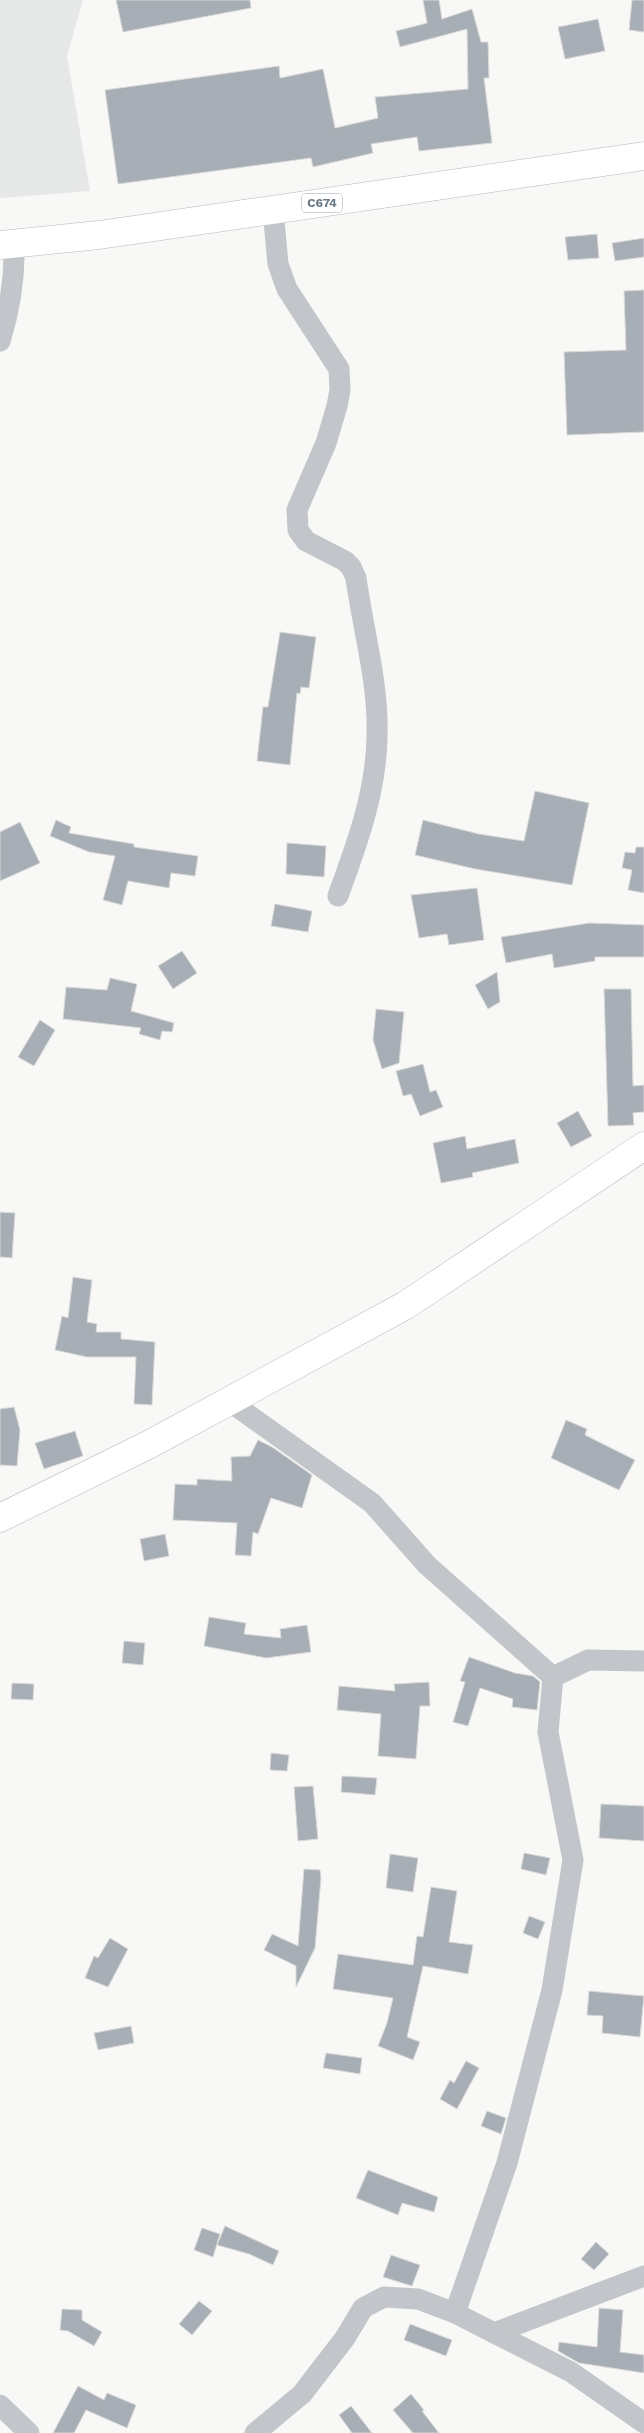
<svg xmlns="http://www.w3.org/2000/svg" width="644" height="2433" viewBox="0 0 644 2433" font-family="'Work Sans',sans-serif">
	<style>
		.built { fill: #e6e7e7 }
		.building { fill: #a8aeb5; stroke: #dadad8 }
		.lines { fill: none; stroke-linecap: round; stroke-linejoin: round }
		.secondary-casing { stroke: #b5b9be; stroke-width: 29 }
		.primary-casing { stroke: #b4b7bc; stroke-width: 29 }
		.street { stroke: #c2c5c9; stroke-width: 21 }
		.secondary { stroke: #fff; stroke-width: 28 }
		.primary { stroke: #fff; stroke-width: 28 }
		.labels { text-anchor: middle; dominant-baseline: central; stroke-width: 5; stroke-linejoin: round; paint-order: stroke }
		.shield { fill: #fff; stroke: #97a0aa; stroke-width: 1 }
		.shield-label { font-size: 12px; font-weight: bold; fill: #6a7785 }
	</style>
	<rect width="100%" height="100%" fill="#f8f8f6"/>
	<polygon class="built" points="0,0 83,0 67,56 90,191 0,198"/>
	<g class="building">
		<polygon points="116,0 250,0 251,8 123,32"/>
		<polygon points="423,0 439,0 442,19 472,9 481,42 488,42 489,78 484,78 492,143 419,151 417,137 371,144 373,153 313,167 311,158 118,184 105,90 279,66 280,78 323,69 335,128 378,118 375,97 468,89 467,29 400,47 396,31 427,23"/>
		<polygon points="632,0 644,0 644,32 629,30"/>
		<polygon points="598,19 605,51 565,59 558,27"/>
		<polygon points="597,234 599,258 568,260 565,237"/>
		<polygon points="644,238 644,257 615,261 612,243"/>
		<polygon points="644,290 644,432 567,435 564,352 626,350 624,291"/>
		<polygon points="280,632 316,637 309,688 301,687 300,694 297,693 290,765 257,761 263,707 268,707"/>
		<polygon points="535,791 589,803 572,885 475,869 415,855 423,820 479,834 524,841"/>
		<polygon points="56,820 71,827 69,833 134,844 134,847 198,856 195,876 171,873 169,888 128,881 122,905 103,900 115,856 89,852 50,836"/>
		<polygon points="20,822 40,863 0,881 0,832"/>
		<polygon points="287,843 326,846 324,877 286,874"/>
		<polygon points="636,847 644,847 644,893 628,890 632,870 622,868 625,852 635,853"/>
		<polygon points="477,888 484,940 449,945 447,934 419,938 411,895"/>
		<polygon points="275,904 312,911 308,932 271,926"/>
		<polygon points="589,923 644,925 644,957 595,957 595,961 554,968 552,954 506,963 501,937"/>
		<polygon points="182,951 197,973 173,989 158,966"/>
		<polygon points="497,972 500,1002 488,1009 475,985"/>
		<polygon points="110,978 137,984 131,1011 174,1023 172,1032 162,1031 160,1040 139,1034 141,1028 63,1019 66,987 107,990"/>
		<polygon points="604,989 631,989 633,1086 644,1085 644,1112 633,1113 634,1125 608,1126"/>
		<polygon points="376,1009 404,1012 399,1063 382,1069 373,1040"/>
		<polygon points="40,1020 55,1030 34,1066 18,1057"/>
		<polygon points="423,1064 430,1092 436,1090 443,1107 420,1116 411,1094 403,1096 396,1071"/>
		<polygon points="578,1111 592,1136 571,1147 557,1123"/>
		<polygon points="465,1136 467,1149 515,1139 519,1163 472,1173 473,1177 441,1183 433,1143"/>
		<polygon points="0,1212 15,1213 12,1258 0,1257"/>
		<polygon points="73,1277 92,1280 87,1322 97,1324 96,1332 121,1332 121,1339 155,1342 152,1405 134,1404 136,1357 87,1357 55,1350 62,1316 68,1318"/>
		<polygon points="14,1407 20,1430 17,1466 0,1465 0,1409"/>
		<polygon points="566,1420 587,1429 585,1435 635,1460 619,1490 551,1458"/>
		<polygon points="75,1431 83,1456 44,1469 35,1443"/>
		<polygon points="258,1440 272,1447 312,1475 302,1508 271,1498 258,1534 253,1532 251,1556 235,1555 237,1523 173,1520 175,1484 197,1485 197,1479 232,1481 231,1457 250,1456"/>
		<polygon points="165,1534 169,1556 144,1561 140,1539"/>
		<polygon points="209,1617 246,1623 244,1634 281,1638 280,1629 307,1625 311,1652 266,1658 204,1646"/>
		<polygon points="124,1641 145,1643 143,1665 122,1663"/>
		<polygon points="469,1657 515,1673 533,1676 540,1682 537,1710 512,1707 513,1699 480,1688 468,1726 453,1722 465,1682 460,1681"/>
		<polygon points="429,1682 430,1706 420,1706 416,1759 378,1756 381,1714 337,1710 339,1686 395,1691 394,1684"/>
		<polygon points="12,1683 34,1684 33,1700 11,1699"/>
		<polygon points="271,1753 289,1755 287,1771 270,1770"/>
		<polygon points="342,1776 377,1778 375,1795 341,1792"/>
		<polygon points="313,1786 318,1839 298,1841 294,1787"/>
		<polygon points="601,1804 644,1806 644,1841 599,1838"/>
		<polygon points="524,1853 550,1858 546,1875 521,1869"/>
		<polygon points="390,1854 418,1858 413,1892 386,1888"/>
		<polygon points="304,1869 320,1870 321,1878 315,1948 296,1987 296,1966 264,1950 272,1934 298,1946"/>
		<polygon points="431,1887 457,1891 449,1942 473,1945 468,1974 423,1966 407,2037 420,2042 413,2060 378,2046 387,2023 393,1998 333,1989 338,1954 413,1965 417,1936 423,1937"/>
		<polygon points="529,1916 545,1922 538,1939 523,1933"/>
		<polygon points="110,1938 128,1949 108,1987 85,1978 94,1956 98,1958"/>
		<polygon points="589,1991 644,1996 640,2037 602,2033 603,2016 587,2015"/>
		<polygon points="131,2026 134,2043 98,2050 94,2033"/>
		<polygon points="326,2053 362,2058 360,2074 323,2068"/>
		<polygon points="466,2061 479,2068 457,2109 440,2099 450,2080 454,2083"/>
		<polygon points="487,2111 506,2118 501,2134 481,2126"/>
		<polygon points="368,2170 438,2197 434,2212 402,2203 398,2215 356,2198"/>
		<polygon points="225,2226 279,2251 273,2265 249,2254 217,2245"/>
		<polygon points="202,2228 220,2234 213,2257 194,2250"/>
		<polygon points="596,2242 609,2254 594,2270 581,2259"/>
		<polygon points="391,2255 420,2265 412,2286 383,2277"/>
		<polygon points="199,2301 212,2311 192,2335 179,2324"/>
		<polygon points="599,2308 623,2310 620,2352 644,2355 644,2373 579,2363 558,2351 559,2342 597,2347"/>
		<polygon points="62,2309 82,2310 82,2320 102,2332 94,2346 68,2331 60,2330"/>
		<polygon points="410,2324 452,2340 446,2356 404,2340"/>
		<polygon points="78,2386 104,2400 107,2393 136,2405 127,2428 86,2410 74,2433 53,2433"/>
		<polygon points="411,2394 424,2410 422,2411 439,2433 413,2433 393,2410"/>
		<polygon points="351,2406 372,2433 352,2433 339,2415"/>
	</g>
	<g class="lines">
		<defs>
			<polyline id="secondary" points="0,1518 150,1444 406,1305 644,1146"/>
			<polyline id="primary" points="0,245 99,235 644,156"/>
		</defs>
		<use href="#secondary" class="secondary-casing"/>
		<use href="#primary" class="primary-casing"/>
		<g class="street">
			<path d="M273 210 278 264 287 289 339 369 340 390 337 406 326 443 297 510 298 530 306 541 345 561 351 567 356 578C363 630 379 684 377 737 376 793 357 844 338 896"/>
			<path d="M0 341C10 309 15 277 14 244"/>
			<polyline points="229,1401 372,1503 427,1565 553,1677 548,1732 573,1860 552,1990 507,2163 455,2313"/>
			<polyline points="553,1677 588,1660 644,1661"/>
			<polyline points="494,2333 644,2276"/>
			<polyline points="0,2405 29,2433"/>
			<polyline points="255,2433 302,2394 345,2338 363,2308 384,2297 418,2299 455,2313 571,2372 644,2423"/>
		</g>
		<use href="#secondary" class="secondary"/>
		<use href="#primary" class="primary"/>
	</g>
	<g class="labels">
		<rect class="shield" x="302" y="193.5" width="40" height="19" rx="4"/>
		<g class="shield-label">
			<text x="322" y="203">C674</text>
		</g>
	</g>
</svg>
